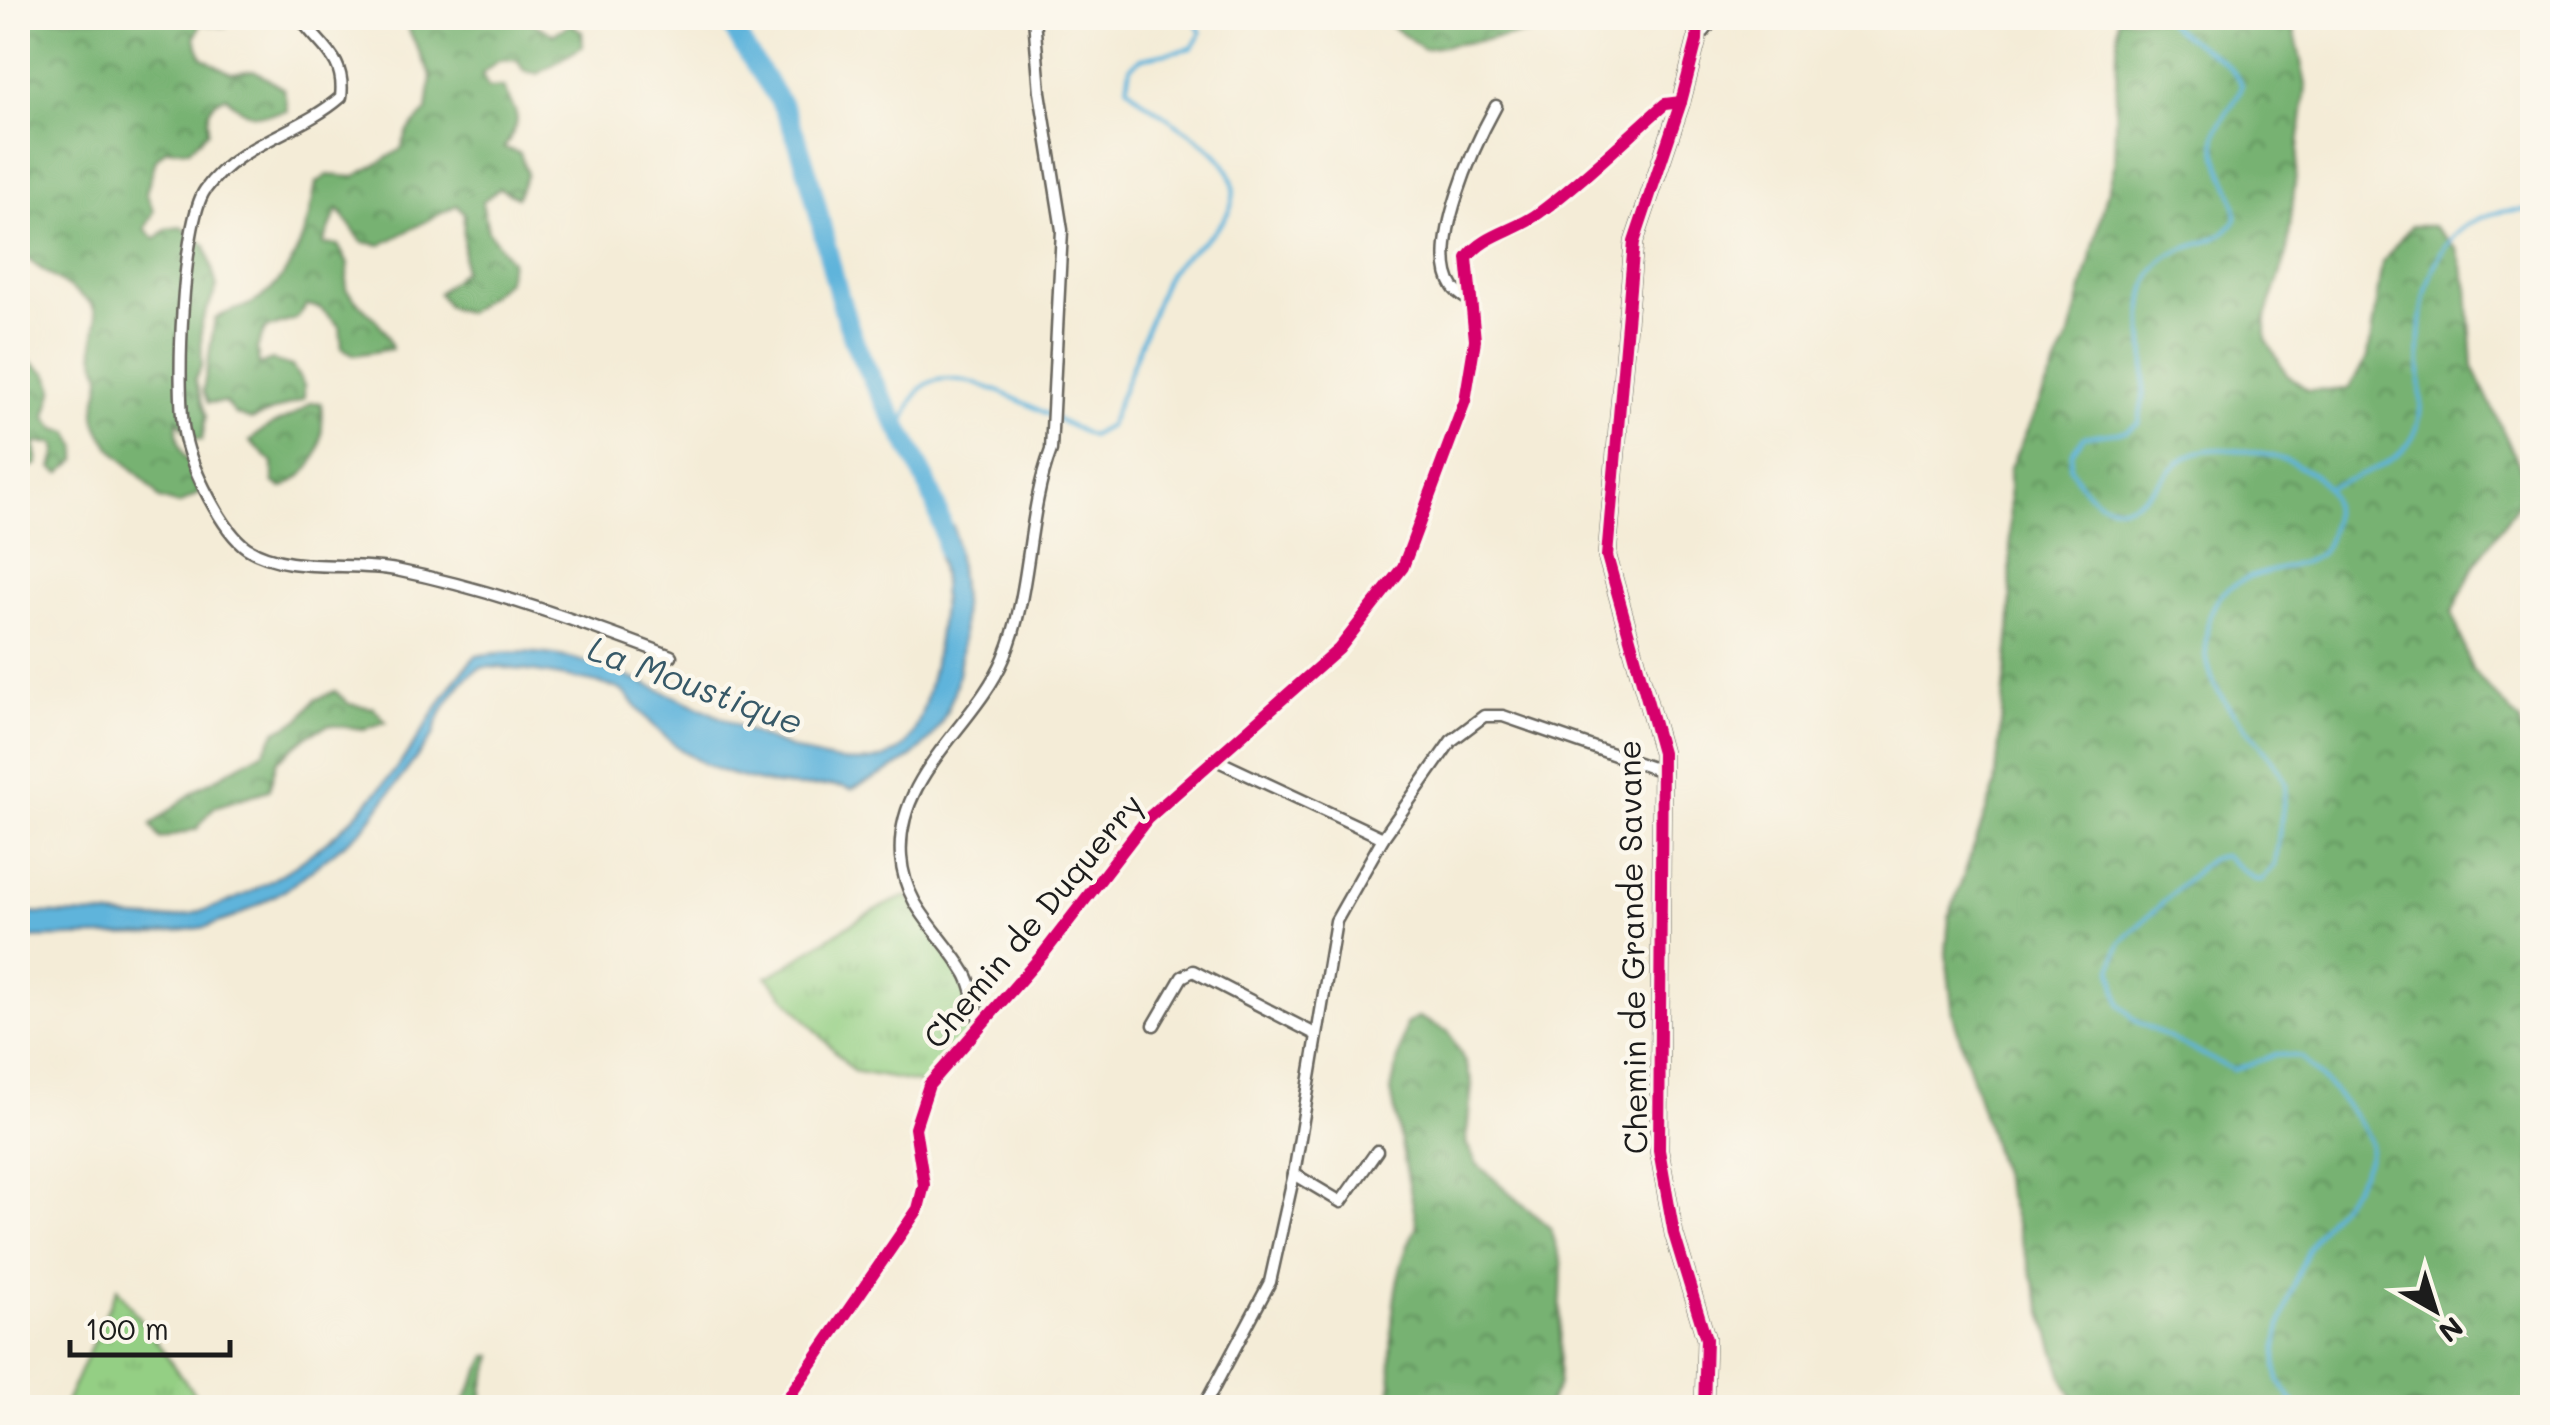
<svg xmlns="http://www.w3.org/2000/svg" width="2550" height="1425" viewBox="0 0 2550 1425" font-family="Mali,sans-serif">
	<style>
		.grass { fill: url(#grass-tufts); stroke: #587650; stroke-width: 2.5 }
		.forest { fill: url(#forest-crowns); stroke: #4a6747; stroke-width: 2.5 }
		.water { fill: #5fb4db; stroke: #3e687c; stroke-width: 2.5 }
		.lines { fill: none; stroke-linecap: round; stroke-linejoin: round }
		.stream { stroke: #5fb4db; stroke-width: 4 }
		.river { stroke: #5fb4db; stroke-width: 20 }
		.street-casing { stroke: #68655d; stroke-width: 15 }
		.secondary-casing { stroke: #68655d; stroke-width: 20 }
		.street { stroke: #fff; stroke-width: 10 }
		.secondary { stroke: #f8e8c3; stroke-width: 15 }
		.cycleway-casing { stroke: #fbf7ec; stroke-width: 19 }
		.cycleway { stroke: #d6006c; stroke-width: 12 }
		.labels { text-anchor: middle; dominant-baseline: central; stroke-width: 9; stroke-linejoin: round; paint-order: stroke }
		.street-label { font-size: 32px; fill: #1c1c1c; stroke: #fbf7ec }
		.water-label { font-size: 35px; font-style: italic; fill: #375968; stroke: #fbf7ec }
	</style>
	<defs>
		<pattern id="grass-tufts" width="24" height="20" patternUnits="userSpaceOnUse" patternTransform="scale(2.5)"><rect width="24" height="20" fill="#94cf84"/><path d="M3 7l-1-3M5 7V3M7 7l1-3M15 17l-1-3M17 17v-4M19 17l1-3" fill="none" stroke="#7fb171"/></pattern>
		<pattern id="forest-crowns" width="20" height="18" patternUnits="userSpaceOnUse" patternTransform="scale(2.5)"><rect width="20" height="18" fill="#77b272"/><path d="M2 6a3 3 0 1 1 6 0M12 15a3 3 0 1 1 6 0" fill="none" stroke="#61905d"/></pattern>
	</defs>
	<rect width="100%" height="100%" fill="#fbf7ec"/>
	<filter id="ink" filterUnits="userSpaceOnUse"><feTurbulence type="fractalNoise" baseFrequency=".01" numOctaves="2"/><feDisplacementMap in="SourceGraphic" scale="20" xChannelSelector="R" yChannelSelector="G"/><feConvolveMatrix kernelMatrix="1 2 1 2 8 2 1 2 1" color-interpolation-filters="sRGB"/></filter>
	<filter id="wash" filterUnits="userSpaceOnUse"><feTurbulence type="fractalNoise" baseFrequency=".0048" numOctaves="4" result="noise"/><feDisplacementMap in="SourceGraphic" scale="40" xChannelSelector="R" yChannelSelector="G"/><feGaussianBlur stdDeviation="2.25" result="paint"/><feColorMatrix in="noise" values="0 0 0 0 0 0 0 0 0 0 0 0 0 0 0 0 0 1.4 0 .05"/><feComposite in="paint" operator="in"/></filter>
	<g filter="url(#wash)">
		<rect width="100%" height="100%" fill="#f4ecd7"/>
		<g class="grass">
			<path d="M908 896 968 977 980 1025 929 1085 853 1071 767 977C815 950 856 914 908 896Z"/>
			<polygon points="117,1288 204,1407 64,1407"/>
		</g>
		<g class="forest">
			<path d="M18 18H224L226 27 201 23 195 38 202 57 231 73 254 70 284 89 287 111C259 117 245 119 226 96 208 104 207 112 208 131L189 150 166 149 156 159 146 193 154 211 145 229 155 239 167 229 182 227 206 246 217 287 201 324 202 365 195 379 206 416 202 440 190 438 177 418C176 441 180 455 197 471L199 493 179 505 159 499C144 472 109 457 97 424 91 409 100 394 101 379 102 369 94 361 94 350 93 335 101 318 92 305 83 294 35 268 18 251Z"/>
			<path d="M403 18H524L553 34 572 24 582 32 583 46 538 74 524 71 517 60 498 61 482 74 488 88 503 87C517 117 525 116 504 148L520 153 527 174 517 197 499 188 482 202 488 231 511 261 507 281 467 313 448 307 438 293 463 271 464 213 457 205 381 245 362 242 338 209 323 244 338 245 348 264 346 289C363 311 386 321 392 349L355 355 342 348 340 326 320 308 307 305 296 319 265 329 257 348 259 365 272 360 292 366 304 385V399L251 420 235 414 225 402 208 403 203 391 215 319C229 309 245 309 258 300 296 275 309 224 316 183L328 175 353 177 381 162 401 149 408 131 427 111 431 76Z"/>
			<polygon points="1380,18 1569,18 1553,30 1423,49"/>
			<polygon points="2118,18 2292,18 2306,85 2287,254 2266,317 2266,339 2287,375 2308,390 2348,389 2368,357 2382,263 2411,226 2433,226 2457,249 2468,288 2473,367 2523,473 2517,505 2476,563 2452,612 2472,670 2520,721 2532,776 2532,1407 2079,1407 2064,1381 1953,1015 1946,953 1949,917 1995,786 2011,619 2009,470 2071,332 2114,167"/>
			<polygon points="28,360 47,373 54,388 46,416 56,429 69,432 77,446 77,460 60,473 52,468 57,451 54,443 35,443 38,464 18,472 18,366"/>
			<path d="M311 402 321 403C325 442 320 470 282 488L273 482V463L250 441C267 422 292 421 311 402Z"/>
			<polygon points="335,691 349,704 374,708 386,722 364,729 329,725 311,733 277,761 269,790 214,807 197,829 160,839 151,825 197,789 264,751 276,731 299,720 315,700"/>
			<path d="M1418 1017 1449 1032 1465 1062 1472 1084 1466 1143 1477 1164 1551 1229 1562 1265 1558 1385 1547 1407H1391C1391 1346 1387 1281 1417 1226L1391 1091 1406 1024Z"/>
			<polygon points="487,1356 493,1356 483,1389 483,1407 461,1407"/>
		</g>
		<path class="water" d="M953 526C965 596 977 705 914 755 896 769 872 780 852 789 835 783 817 787 799 787 773 786 740 778 716 769 687 758 663 737 643 714 636 708 630 696 622 691 608 682 492 663 481 668 462 676 437 715 434 734L363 829 287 889 235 917 206 927 151 935 18 938V913C46 914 74 914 102 915 128 917 152 922 178 917 275 897 360 824 414 744 435 714 449 683 476 656 509 650 547 651 581 661 621 672 663 691 701 708 749 731 850 788 902 748 928 728 945 614 942 581 940 563 937 546 936 528Z"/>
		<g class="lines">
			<g class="stream">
				<path d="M2164 18C2187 45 2226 52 2242 85 2238 103 2220 116 2216 134 2211 165 2238 188 2236 219 2215 250 2190 239 2164 260 2134 285 2144 328 2145 362 2146 380 2142 406 2139 423L2126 431 2084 436 2072 452 2070 467C2081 487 2096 509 2123 506 2151 502 2166 467 2190 455 2225 439 2325 458 2332 501 2335 517 2331 540 2321 553 2293 572 2255 568 2228 589 2215 599 2209 614 2207 630 2196 700 2260 728 2286 783L2275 865 2262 880H2256L2224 856 2210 858 2120 943 2112 969 2120 1004 2136 1021 2233 1070 2277 1054 2301 1057C2317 1073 2370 1126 2370 1147 2369 1179 2331 1211 2315 1238 2299 1266 2268 1345 2278 1376 2281 1388 2291 1398 2299 1408"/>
				<path d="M901 429C907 415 912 396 923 387 957 357 1055 421 1091 436L1109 426 1165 280C1178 256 1202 246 1219 226 1275 158 1158 124 1127 86L1130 67 1141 58 1192 48 1201 33 1193 18"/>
				<path d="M2328 487C2354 478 2383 469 2403 450 2426 428 2420 398 2420 371 2417 288 2434 206 2532 210"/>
			</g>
			<path class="river" d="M730 18C732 37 775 88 787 115 819 187 826 270 855 343 884 414 937 474 947 552"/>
		</g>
	</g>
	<g filter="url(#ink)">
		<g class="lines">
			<defs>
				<g id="street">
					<path d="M300 18C320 47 346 57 341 97 300 133 238 143 205 190 182 223 175 396 185 437 191 467 222 531 247 548 287 574 351 561 396 570 490 589 581 622 671 656"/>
					<polyline points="1697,40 1715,18"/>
					<path d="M1472 302C1466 298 1457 294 1453 287 1427 247 1475 144 1496 106"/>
					<polyline points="1214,759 1383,838"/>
					<path d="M980 1025C976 1009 974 988 966 974 941 931 905 909 901 857 895 775 976 725 1004 658 1032 592 1026 517 1051 450L1062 230 1040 92 1034 18"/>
					<polyline points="1154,1025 1182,977 1193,971 1315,1034"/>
					<polyline points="1294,1174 1341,1202 1377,1151"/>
					<path d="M781 1408 918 1209 924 1185 915 1128 929 1085 1044 953 1147 819 1339 649 1403 567 1465 401 1475 340 1467 258C1485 234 1515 231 1539 213 1584 180 1624 140 1665 104L1681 102"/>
					<polyline points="1203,1408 1270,1282 1294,1174 1336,921 1383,838 1451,741 1484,716 1503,716 1664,772"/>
				</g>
				<polyline id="secondary" points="1698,18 1697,40 1681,102 1634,242 1607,556 1662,753 1659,1150 1674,1234 1706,1339 1704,1408"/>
			</defs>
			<use href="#street" class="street-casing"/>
			<use href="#secondary" class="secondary-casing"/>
			<use href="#street" class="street"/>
			<use href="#secondary" class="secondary"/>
			<defs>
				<g id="cycleway">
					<polyline points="1698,18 1697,40 1681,102 1634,242 1607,556 1662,753 1659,1150 1674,1234 1706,1339 1704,1408"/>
					<path d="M781 1408 918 1209 924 1185 915 1128 929 1085 1044 953 1147 819 1339 649 1403 567 1465 401 1475 340 1467 258C1485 234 1515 231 1539 213 1584 180 1624 140 1665 104L1681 102"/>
				</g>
			</defs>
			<use href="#cycleway" class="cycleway-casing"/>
			<use href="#cycleway" class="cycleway"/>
		</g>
	</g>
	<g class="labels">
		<g class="street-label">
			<text transform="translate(1032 920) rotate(-50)">Chemin de Duquerry</text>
			<text transform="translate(1631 947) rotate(-91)">Chemin de Grande Savane</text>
		</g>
		<g class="water-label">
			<text transform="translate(696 684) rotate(20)">La Moustique</text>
		</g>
	</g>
	<rect width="2550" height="1425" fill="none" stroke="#fbf7ec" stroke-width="60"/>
	<g transform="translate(2435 1310) rotate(141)" stroke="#fbf7ec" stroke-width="8" paint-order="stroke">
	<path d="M0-8L18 38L0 25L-18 38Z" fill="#1c1c1c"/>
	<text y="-15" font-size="28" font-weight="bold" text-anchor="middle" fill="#1c1c1c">N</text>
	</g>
	<path d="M70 1340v15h160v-15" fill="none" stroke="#1c1c1c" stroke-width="5"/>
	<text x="85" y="1340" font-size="30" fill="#1c1c1c" stroke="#fbf7ec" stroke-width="8" paint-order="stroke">100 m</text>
</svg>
